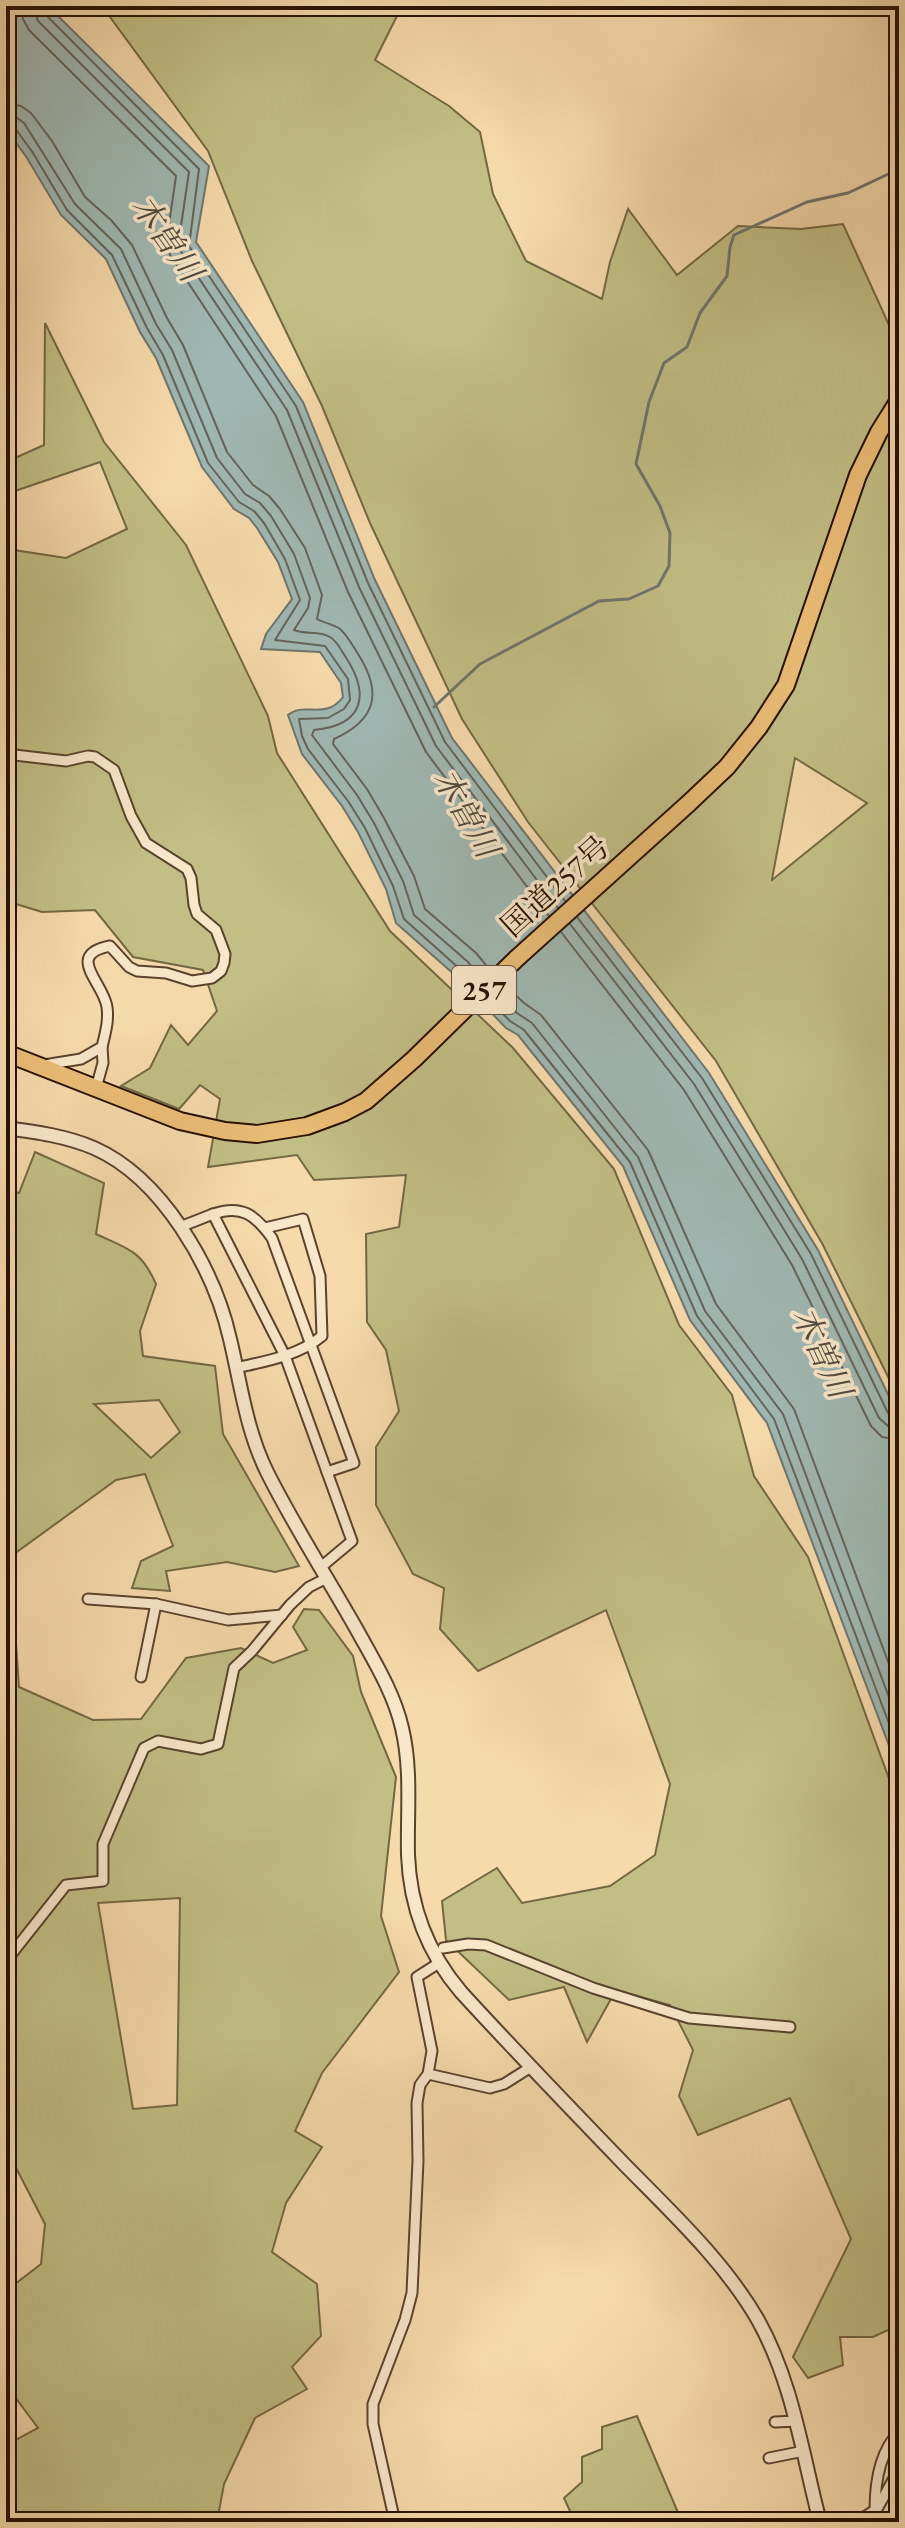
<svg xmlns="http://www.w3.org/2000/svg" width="905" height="2528" viewBox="0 0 905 2528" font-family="'EB Garamond','Noto Serif JP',serif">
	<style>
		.green { fill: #c2be85; stroke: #746844; stroke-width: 2; fill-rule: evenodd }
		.water { fill: #9fb8b3; stroke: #6f756d; stroke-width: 2 }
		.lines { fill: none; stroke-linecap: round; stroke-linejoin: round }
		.shore { stroke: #63645b; stroke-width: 2 }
		.stream { stroke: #6f756d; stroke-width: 3 }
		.minor-casing { stroke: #5a432d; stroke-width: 13 }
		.tertiary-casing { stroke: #5a432d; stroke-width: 16 }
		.trunk-casing { stroke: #271103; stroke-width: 20 }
		.minor { stroke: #f8e7c9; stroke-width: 9 }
		.tertiary { stroke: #f8e7c9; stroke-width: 12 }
		.trunk { stroke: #eabd76; stroke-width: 16 }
		.labels { text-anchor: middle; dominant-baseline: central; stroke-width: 7; stroke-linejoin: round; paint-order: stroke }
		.shield { fill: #f8e7c9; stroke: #66513e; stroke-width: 2 }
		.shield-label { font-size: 28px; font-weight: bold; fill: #271103 }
		.street-label { font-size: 30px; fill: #271103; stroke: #f8e7c9 }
		.water-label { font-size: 32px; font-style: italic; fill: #514b41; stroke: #f8e7c9 }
	</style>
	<rect width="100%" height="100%" fill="#f5daac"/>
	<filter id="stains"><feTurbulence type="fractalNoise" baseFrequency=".0025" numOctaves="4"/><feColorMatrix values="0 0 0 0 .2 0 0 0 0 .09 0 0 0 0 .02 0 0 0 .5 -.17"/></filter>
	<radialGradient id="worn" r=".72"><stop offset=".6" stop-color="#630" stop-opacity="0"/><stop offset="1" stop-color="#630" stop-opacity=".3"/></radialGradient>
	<g class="green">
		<path d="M102 6H402L375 60 449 106 480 132 493 194 526 261 602 299 610 262 628 209 677 275 738 226 801 229 843 224 899 347V1399L823 1245 716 1061 528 822 462 719 370 523 322 406 252 261 208 151ZM795 758 867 803 772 880V879Z"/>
		<polygon points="45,323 104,442 186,545 268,716 277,753 390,931 513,1048 614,1169 679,1325 732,1395 754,1476 808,1557 899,1806 899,2325 873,2337 840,2337 843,2365 808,2378 793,2357 851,2239 790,2098 698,2135 679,2096 693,2050 670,2005 616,1990 587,2042 564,1987 509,2000 446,1940 442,1901 497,1868 522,1903 610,1886 655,1855 670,1784 606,1610 478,1671 440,1629 444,1588 413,1574 376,1505 376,1447 399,1411 386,1350 367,1322 366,1234 399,1227 406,1175 314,1180 297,1155 208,1167 220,1099 200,1085 179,1109 121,1086 150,1068 171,1025 188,1045 217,1011 203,970 133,957 95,910 42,912 6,901 6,528 14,550 66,558 127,529 100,462 6,494 6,462 44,445"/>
		<path d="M35 1152 104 1183 96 1234C128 1249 141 1250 156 1284L140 1331 143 1356 215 1366 223 1434 299 1566 275 1572 227 1562 166 1571 170 1591 132 1588 141 1561 173 1546 145 1474 116 1480 10 1557 19 1687 93 1720 141 1719 186 1658 241 1648 273 1663 307 1650 293 1627 304 1609 319 1610 353 1656 361 1692 396 1777 381 1916 399 1972 322 2073 295 2131 322 2147 286 2203 272 2252 317 2284 321 2336 292 2367 307 2389 255 2418 224 2484 217 2522H6V2445L38 2428 6 2385V2291L41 2264 45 2224 13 2162 6 2164V1190L19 1193ZM159 1400 180 1432 151 1458 94 1404ZM180 1898 177 2105 133 2109 98 1903Z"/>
		<polygon points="637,2416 682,2522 575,2522 564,2498 582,2482 582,2457 602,2449 602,2427"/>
	</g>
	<path class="water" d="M6 6H48L209 166 196 242 303 402 375 580 452 738 709 1073 818 1250 899 1417V1772L767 1423 690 1320 623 1166 518 1035 506 1028 456 976 396 923 386 889 358 832 342 806 302 754 288 715C304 701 325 721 343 697L341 683 320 652 261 649 266 634 292 599 278 562 257 528 249 518 234 509 202 467 156 358 140 332 106 259 61 215 27 158 6 129Z"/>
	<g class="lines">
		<g class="shore">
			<polyline points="21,6 23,19 29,30 176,176 167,238 170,255 276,416 348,592 426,752 549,916"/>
			<polyline points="33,6 38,21 189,172 179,239 180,250 287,410 359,587 436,746 558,908"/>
			<polyline points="43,6 46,15 199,169 189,246 296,406 368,583 445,742 565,901"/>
			<path d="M6 103 21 106 31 113 52 141 85 197 111 220 132 245 167 318 183 345 227 452 253 485 269 496 280 509 305 548 322 595 317 619C324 623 333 624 340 629 347 635 353 646 358 654 383 693 376 720 334 739L333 744 367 789 384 818 414 876 425 909 476 953 490 970"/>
			<path d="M6 115 16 117 24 123 75 204 121 249 156 324 172 350 217 458 245 494 260 503 271 516 294 554 310 598 308 608 294 630C305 635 319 630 330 637 337 641 341 650 345 656 370 694 365 725 314 730L312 735 357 795 374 823 403 881 414 915 468 962 482 979"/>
			<polyline points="6,126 15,128 33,153 67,210 112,255 147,328 163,355 208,463 239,502 254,511 264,523 285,559 300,600 275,640 325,646 348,679 350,700 344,709 328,718 299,719 302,736 308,749 348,801 365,828 393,886 404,919 461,970 474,986"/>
			<polyline points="577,917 702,1078 811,1254 888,1413 899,1418"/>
			<polyline points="570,924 694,1084 802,1259 879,1418 888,1426 899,1428"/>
			<polyline points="561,932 684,1090 792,1265 871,1426 882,1437 899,1440"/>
			<polyline points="504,984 524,1003 541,1015 648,1150 716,1304 794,1409 899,1691"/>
			<polyline points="496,993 517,1013 532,1023 638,1157 705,1311 783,1414 899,1724"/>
			<polyline points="489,1000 510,1021 524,1030 630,1162 697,1316 774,1419 899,1750"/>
		</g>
		<polyline class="stream" points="434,707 480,664 599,601 629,599 658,586 669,566 670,533 660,506 636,464 649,402 664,363 687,347 700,313 727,276 730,247 734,235 807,202 848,193 899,169"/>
		<defs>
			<g id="minor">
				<path d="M6 754 66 761 88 756 95 757 114 770 131 816 146 843 187 869 191 878 194 905 197 914 216 930 225 954 224 963 221 971 212 978 192 981 166 973 137 971 129 967 110 946C64 955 104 983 107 1007 109 1021 105 1034 102 1047L81 1059 44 1065"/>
				<polyline points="96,1088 103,1063 102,1047"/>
				<path d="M213 1214C242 1204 255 1215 272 1238L354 1463 327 1472"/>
				<polyline points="180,1227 213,1214 285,1356 352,1541 321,1567"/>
				<path d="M236 1368C266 1361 298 1356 322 1336L320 1276 303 1219 265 1228"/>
				<polyline points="88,1599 156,1604 228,1620 282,1615"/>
				<polyline points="141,1677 156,1604"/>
				<polyline points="443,1948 468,1944 486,1945 593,1988 689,2018 790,2027"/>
				<polyline points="6,1961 66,1885 103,1881 103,1844 144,1748 158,1741 201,1749 218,1744 234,1668 252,1651 290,1605 309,1587 327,1578"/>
				<polyline points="428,2074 490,2088 504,2084 531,2067"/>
				<polyline points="775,2422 797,2421"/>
				<polyline points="769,2458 804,2451"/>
				<path d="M875 2510C875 2483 879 2452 899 2432"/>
				<polyline points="395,2522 373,2424 373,2404 405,2320 412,2293 418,2161 417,2103 420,2085 428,2074 432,2051 417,1977 439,1963"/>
				<polyline points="856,2522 877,2509 893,2480 899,2480"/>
			</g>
			<path id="tertiary" d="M6 1128C36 1132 66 1136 94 1148 162 1178 214 1268 230 1339 241 1385 246 1429 267 1472 294 1526 327 1577 357 1630 374 1661 394 1693 402 1728 412 1770 407 1812 408 1855 410 1907 427 1952 461 1992 514 2050 569 2107 624 2164 671 2212 724 2261 758 2320 793 2383 802 2453 820 2522"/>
			<polyline id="trunk" points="6,1053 180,1121 225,1131 257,1134 307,1126 345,1112 366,1101 414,1059 516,959 689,803 727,767 759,727 786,685 858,475 879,432 899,400"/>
		</defs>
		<use href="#minor" class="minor-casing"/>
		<use href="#tertiary" class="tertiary-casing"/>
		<use href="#trunk" class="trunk-casing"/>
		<use href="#minor" class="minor"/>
		<use href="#tertiary" class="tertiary"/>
		<use href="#trunk" class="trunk"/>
	</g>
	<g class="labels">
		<rect class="shield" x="452" y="966" width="64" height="48" rx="6"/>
		<g class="shield-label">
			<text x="484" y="990">257</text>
		</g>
		<g class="street-label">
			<text transform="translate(555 886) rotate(-42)">国道257号</text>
		</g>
		<g class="water-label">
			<text transform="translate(167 238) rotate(55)">木曽川</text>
			<text transform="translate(466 813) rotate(60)">木曽川</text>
			<text transform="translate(822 1352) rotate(65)">木曽川</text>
		</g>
	</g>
	<rect width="905" height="2528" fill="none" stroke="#f5daac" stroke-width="32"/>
	<rect x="8" y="8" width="889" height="2512" fill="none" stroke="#271103" stroke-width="4"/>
	<rect x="16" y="16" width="873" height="2496" fill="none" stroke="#271103" stroke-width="2"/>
	<rect width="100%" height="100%" filter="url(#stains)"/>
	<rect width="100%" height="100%" fill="url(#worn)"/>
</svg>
